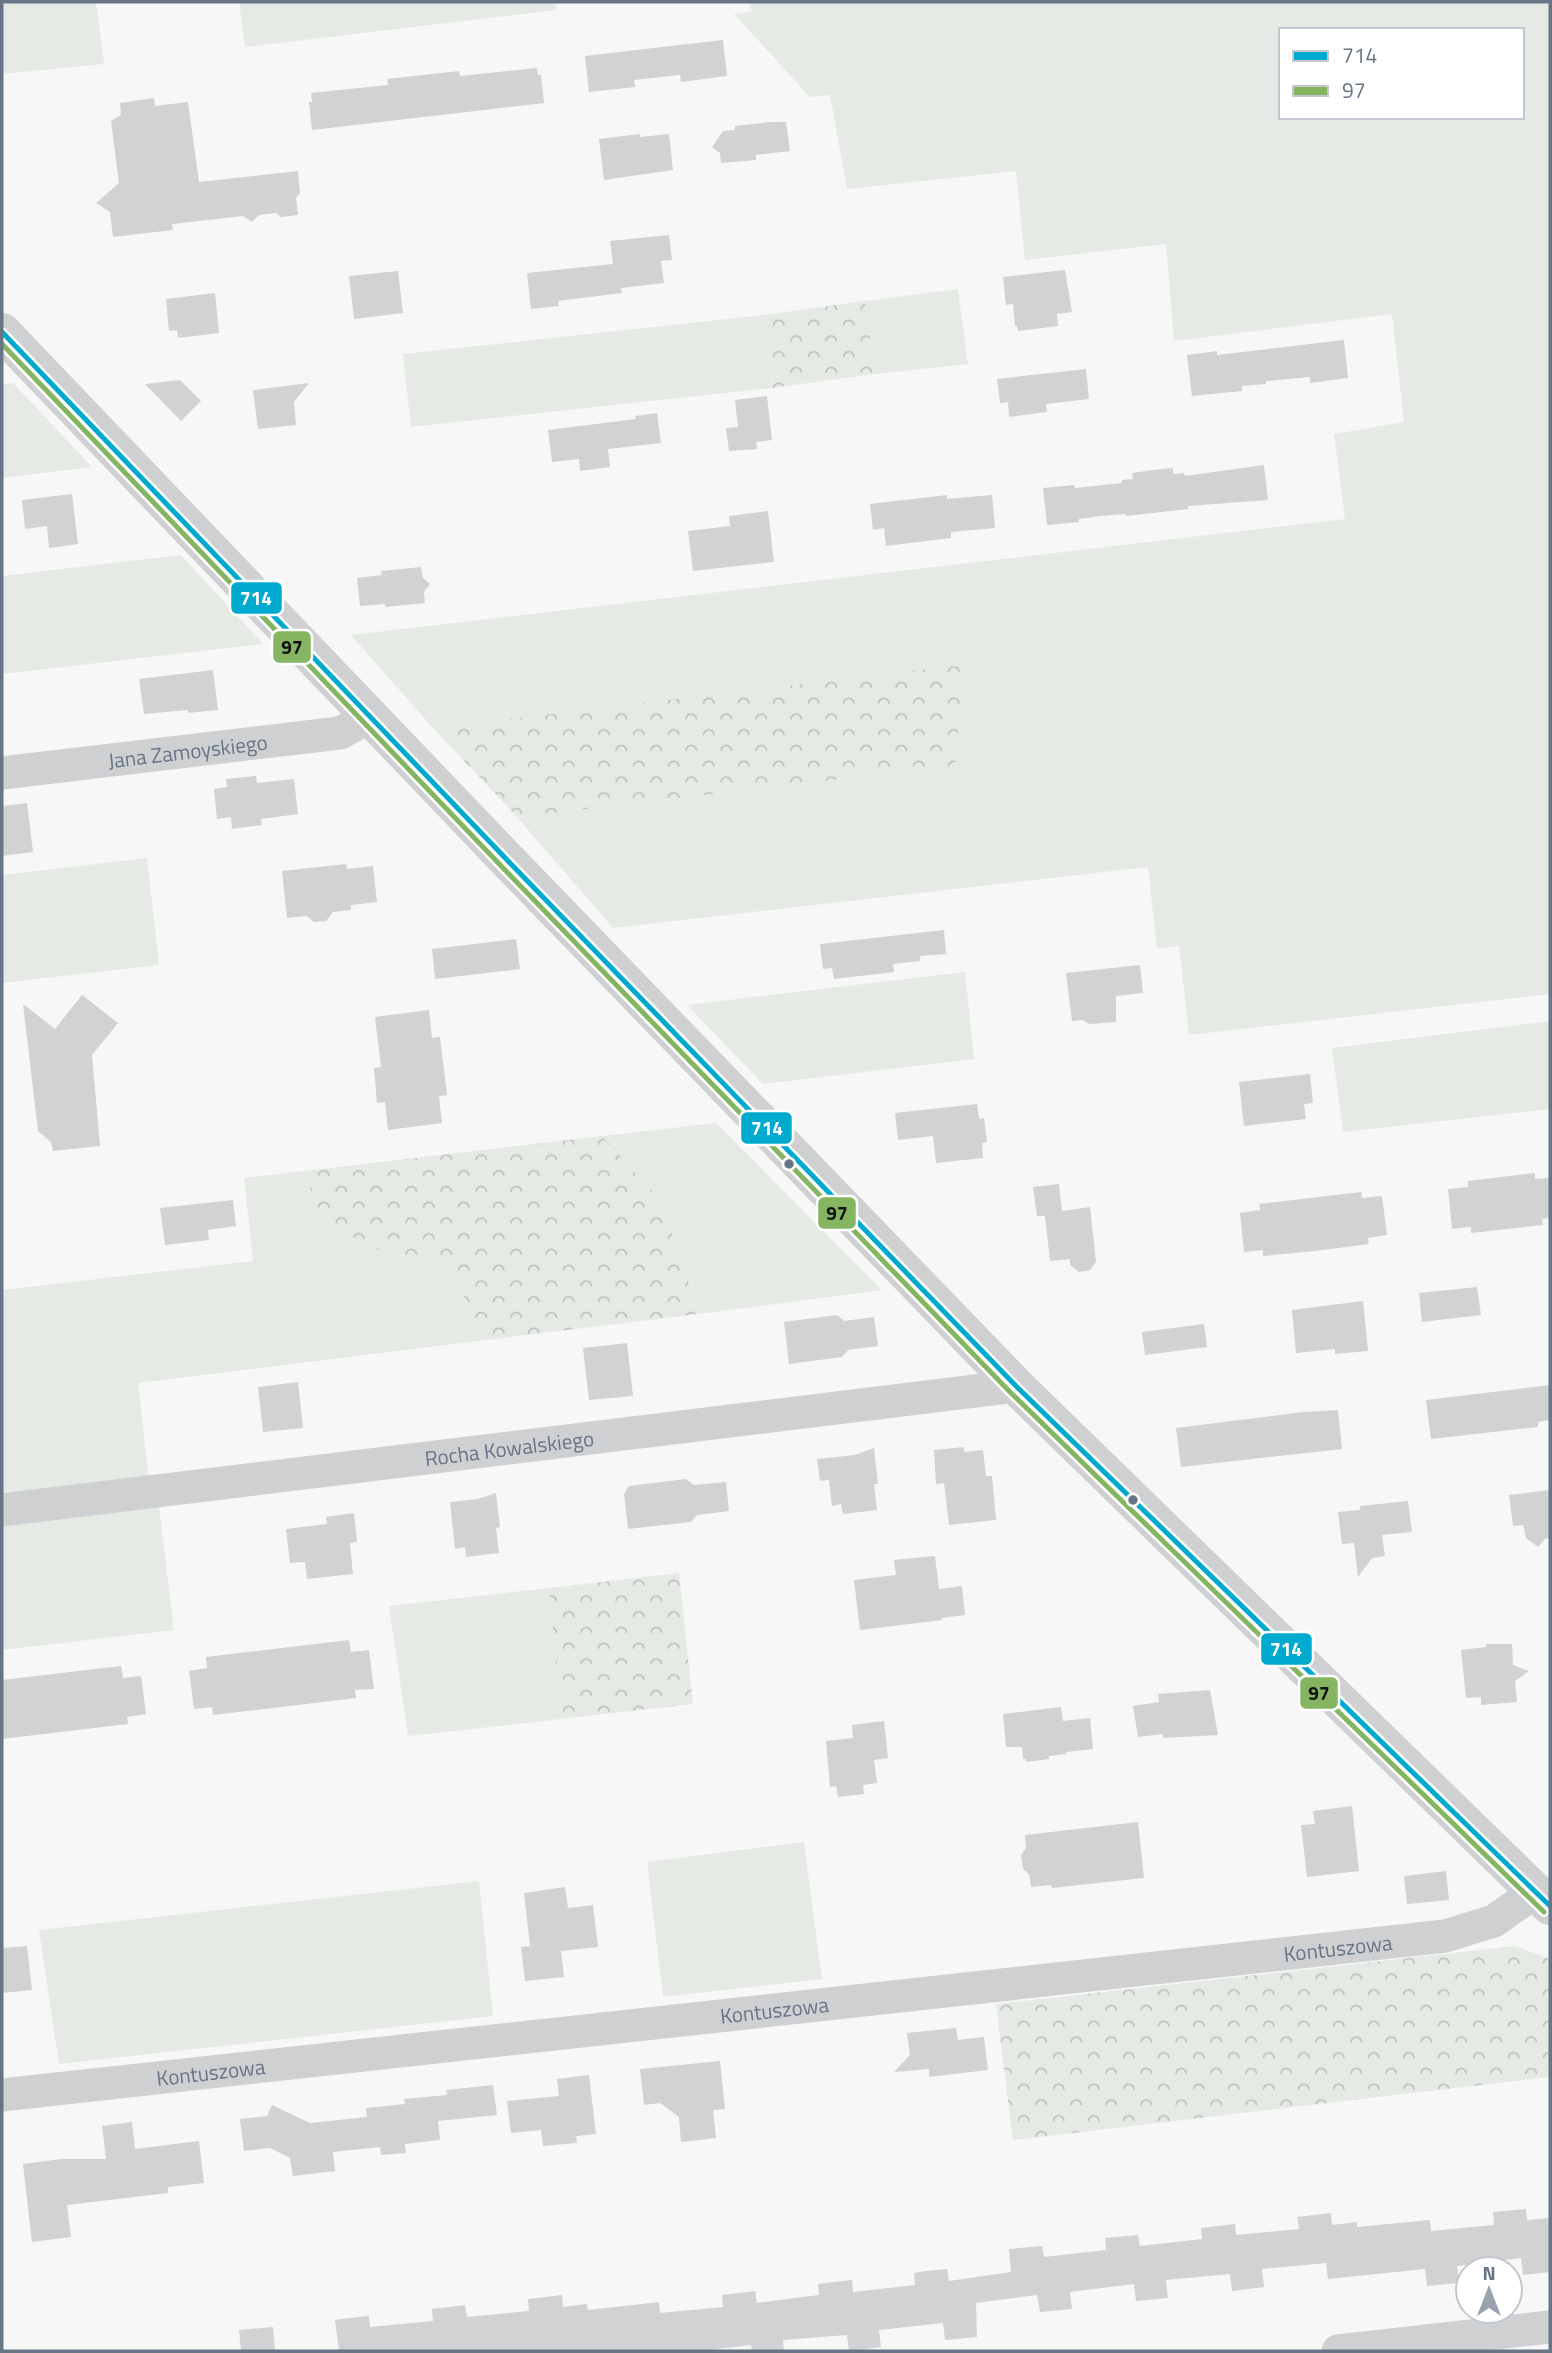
<svg xmlns="http://www.w3.org/2000/svg" width="1552" height="2353" viewBox="0 0 1552 2353" font-family="'Titillium Web',sans-serif">
	<style>
		.green { fill: #e6eae5; fill-rule: evenodd }
		.forest { fill: url(#forest-crowns) }
		.building { fill: #d1d2d3 }
		.lines { fill: none; stroke-linecap: round; stroke-linejoin: round }
		.minor { stroke: #cfd0d2; stroke-width: 33 }
		.tertiary { stroke: #cfd0d2; stroke-width: 38 }
		.bus-1-casing { stroke: #fff; stroke-width: 10 }
		.bus-2-casing { stroke: #fff; stroke-width: 10 }
		.bus-1 { stroke: #00a9ce; stroke-width: 5 }
		.bus-2 { stroke: #85b560; stroke-width: 5 }
		.bus-dot { fill: #677587; stroke: #fff; stroke-width: 2.5 }
		.labels { text-anchor: middle; dominant-baseline: central; stroke-width: 7; stroke-linejoin: round; paint-order: stroke }
		.street-label { font-size: 21px; fill: #677587; stroke: #fff }
		.line-badge { stroke: #fff; stroke-width: 2.5 }
		.badge-label { font-size: 19px; text-anchor: middle; font-weight: bold; fill: #fff }
		.pale-badge-label { font-size: 19px; text-anchor: middle; font-weight: bold; fill: #111 }
	</style>
	<defs>
		<pattern id="forest-crowns" width="20" height="18" patternUnits="userSpaceOnUse" patternTransform="scale(1.75)"><rect width="20" height="18" fill="#e6eae5"/><path d="M2 6a3 3 0 1 1 6 0M12 15a3 3 0 1 1 6 0" fill="none" stroke="#bec2bf"/></pattern>
	</defs>
	<rect width="100%" height="100%" fill="#f7f7f7"/>
	<g class="green">
		<polygon points="2,2 96,2 104,64 2,74"/>
		<polygon points="239,2 555,2 556,10 245,47"/>
		<path d="M748 2H1550V994L1189 1035 1179 946 1157 949 1148 867 613 928 517 817 954 766 964 666 433 728 351 635 1345 519 1334 434 1404 422 1392 314 1174 341 1166 244 1025 260 1016 171 847 189 830 95 810 97 734 14 752 11ZM1281 30H1522V117H1281Z"/>
		<polygon points="958,289 968,364 875,374 865,301"/>
		<polygon points="764,315 772,388 411,427 403,354"/>
		<polygon points="13,383 92,467 2,478 2,384"/>
		<polygon points="181,555 263,644 2,674 2,576"/>
		<polygon points="147,858 159,965 2,983 2,875"/>
		<polygon points="965,972 974,1059 763,1084 687,1005"/>
		<polygon points="1550,1021 1550,1109 1343,1132 1332,1048"/>
		<polygon points="716,1123 882,1290 699,1314 675,1240 602,1136"/>
		<polygon points="304,1171 318,1210 366,1247 432,1262 461,1292 486,1340 138,1383 149,1481 2,1498 2,1290 253,1261 244,1178"/>
		<polygon points="159,1506 174,1630 2,1650 2,1524"/>
		<polygon points="549,1588 561,1719 408,1736 389,1606"/>
		<polygon points="804,1842 822,1979 663,1997 647,1862"/>
		<polygon points="479,1881 493,2016 59,2064 39,1930"/>
	</g>
	<g class="forest">
		<polygon points="865,301 875,374 772,388 764,315"/>
		<polygon points="964,665 955,766 517,817 433,728"/>
		<polygon points="602,1136 657,1197 675,1240 699,1314 486,1340 461,1292 433,1262 366,1247 318,1210 304,1171"/>
		<polygon points="679,1573 693,1704 561,1719 549,1588"/>
		<polygon points="1515,1946 1550,1959 1550,2077 1013,2140 996,2004"/>
	</g>
	<g class="building">
		<polygon points="723,40 727,76 681,82 680,75 634,80 635,87 589,92 585,56"/>
		<polygon points="537,68 538,75 541,75 544,103 312,130 309,102 312,102 311,93 388,85 387,79 459,71 460,76"/>
		<polygon points="154,98 155,106 188,102 199,182 298,171 300,193 296,198 298,215 281,217 276,213 259,215 252,222 243,216 172,224 173,230 113,237 110,212 96,203 119,183 111,121 121,115 120,103"/>
		<polygon points="770,122 786,122 790,151 756,155 756,160 721,163 720,153 712,147 723,131 735,130 735,126"/>
		<polygon points="640,134 640,137 669,134 673,170 604,180 599,139"/>
		<polygon points="669,235 672,260 661,261 664,283 621,288 622,293 558,301 559,306 531,309 527,273 613,264 610,241"/>
		<polygon points="1065,270 1072,312 1057,314 1058,326 1018,331 1017,326 1015,326 1013,304 1006,305 1003,277"/>
		<polygon points="398,271 403,313 354,319 349,276"/>
		<polygon points="215,293 219,333 178,338 177,330 169,331 166,299"/>
		<polygon points="1344,340 1348,378 1310,383 1310,377 1266,381 1266,384 1242,386 1242,391 1192,396 1187,355 1217,351 1217,355"/>
		<polygon points="1086,369 1089,399 1046,404 1047,412 1009,417 1008,402 1000,403 997,379"/>
		<polygon points="180,380 201,401 181,421 145,384"/>
		<polygon points="309,383 294,402 296,425 258,429 253,390"/>
		<polygon points="767,396 772,440 756,442 757,449 729,451 726,428 738,427 735,400"/>
		<polygon points="657,413 661,443 608,449 610,467 580,471 579,459 552,462 548,430 636,419 635,416"/>
		<polygon points="1264,465 1268,500 1188,506 1188,509 1126,516 1126,514 1101,516 1079,519 1079,522 1047,525 1043,488 1074,485 1075,488 1122,483 1122,480 1133,479 1132,473 1153,470 1173,468 1173,474 1184,473 1185,476"/>
		<polygon points="72,494 78,544 49,548 47,526 25,529 22,500"/>
		<polygon points="947,495 947,499 992,495 995,528 951,532 951,538 886,546 884,528 873,530 870,504"/>
		<polygon points="768,511 774,562 693,571 688,531 730,526 729,516"/>
		<polygon points="421,567 423,578 430,584 424,592 425,603 385,607 385,604 360,606 357,578 382,575 381,571"/>
		<polygon points="213,670 218,710 188,713 188,710 144,714 139,679"/>
		<polygon points="256,776 257,783 294,779 298,814 261,819 262,825 232,829 231,817 217,819 214,789 227,787 226,779"/>
		<polygon points="27,803 33,852 2,856 2,806"/>
		<polygon points="346,864 347,869 373,866 377,902 351,905 351,910 333,912 326,921 314,922 307,916 287,918 282,871"/>
		<polygon points="944,930 946,954 920,956 920,961 893,964 894,972 834,979 832,968 823,969 820,944"/>
		<polygon points="516,939 520,969 435,979 432,949"/>
		<polygon points="1140,965 1143,993 1116,996 1116,1022 1089,1024 1083,1020 1072,1021 1066,973"/>
		<polygon points="82,995 118,1023 92,1055 100,1146 53,1151 51,1142 38,1131 23,1004 55,1029"/>
		<polygon points="429,1010 432,1038 440,1037 447,1095 439,1096 442,1123 388,1130 385,1102 377,1103 374,1068 381,1067 375,1017"/>
		<polygon points="1310,1074 1313,1103 1304,1104 1306,1119 1244,1126 1239,1082"/>
		<polygon points="977,1104 979,1119 984,1118 987,1142 982,1143 983,1158 936,1163 933,1136 898,1140 895,1113"/>
		<polygon points="1535,1173 1535,1179 1550,1178 1550,1218 1542,1219 1543,1225 1471,1233 1471,1227 1452,1229 1448,1189 1468,1187 1468,1181"/>
		<polygon points="1059,1184 1062,1211 1090,1207 1096,1262 1090,1270 1079,1272 1070,1265 1070,1259 1050,1261 1045,1216 1037,1216 1033,1187"/>
		<polygon points="1361,1192 1362,1198 1382,1196 1387,1235 1368,1238 1369,1244 1315,1251 1263,1256 1263,1250 1244,1252 1240,1213 1260,1210 1259,1204"/>
		<polygon points="233,1200 236,1226 208,1230 209,1240 165,1245 160,1208"/>
		<polygon points="1477,1287 1481,1315 1422,1322 1419,1293"/>
		<polygon points="1363,1301 1368,1351 1335,1354 1335,1349 1296,1353 1292,1310"/>
		<polygon points="837,1315 844,1321 874,1317 878,1346 848,1350 842,1357 789,1364 784,1322"/>
		<polygon points="1204,1324 1207,1347 1145,1355 1142,1332"/>
		<polygon points="627,1343 633,1396 589,1400 583,1348"/>
		<polygon points="298,1382 303,1428 263,1432 258,1387"/>
		<polygon points="1550,1385 1550,1420 1538,1422 1538,1427 1431,1439 1426,1400"/>
		<polygon points="1338,1410 1342,1449 1181,1467 1176,1428 1304,1412"/>
		<polygon points="964,1447 964,1452 983,1450 986,1476 992,1476 996,1520 949,1525 944,1483 936,1484 934,1450"/>
		<polygon points="874,1448 878,1484 874,1484 877,1510 843,1514 841,1504 832,1506 829,1480 820,1481 817,1459 855,1455"/>
		<polygon points="686,1479 694,1485 726,1482 729,1511 697,1515 691,1522 628,1529 624,1494 629,1486"/>
		<polygon points="1550,1490 1550,1538 1545,1539 1538,1547 1526,1538 1523,1525 1513,1526 1509,1495"/>
		<polygon points="496,1493 500,1527 496,1528 499,1553 466,1557 465,1547 455,1549 450,1502 478,1499"/>
		<polygon points="1408,1501 1412,1532 1382,1535 1385,1556 1372,1558 1358,1577 1354,1543 1342,1544 1338,1512 1360,1510 1360,1506"/>
		<polygon points="354,1513 357,1542 350,1543 353,1574 307,1579 305,1562 290,1563 286,1529 327,1524 326,1517"/>
		<polygon points="935,1556 939,1589 962,1586 965,1615 942,1618 942,1620 860,1630 854,1580 896,1575 894,1560"/>
		<polygon points="349,1640 351,1652 369,1650 374,1689 355,1690 356,1698 213,1715 212,1707 194,1709 189,1671 207,1668 206,1657"/>
		<polygon points="1486,1644 1512,1644 1513,1665 1529,1671 1515,1681 1517,1702 1481,1705 1481,1697 1466,1698 1461,1650 1486,1647"/>
		<polygon points="121,1666 123,1678 141,1676 146,1714 127,1717 128,1724 2,1739 2,1680"/>
		<polygon points="1210,1690 1218,1735 1163,1738 1163,1734 1138,1737 1133,1706 1159,1702 1158,1694"/>
		<polygon points="1061,1707 1063,1721 1090,1718 1093,1749 1066,1752 1066,1754 1049,1756 1049,1759 1026,1762 1026,1759 1023,1759 1022,1747 1006,1747 1003,1714"/>
		<polygon points="884,1721 888,1758 874,1760 877,1783 863,1785 864,1794 838,1797 836,1786 830,1787 826,1741 853,1738 852,1725"/>
		<polygon points="1352,1806 1359,1871 1307,1877 1301,1825 1315,1824 1313,1811"/>
		<polygon points="1138,1822 1144,1878 1052,1888 1051,1885 1031,1887 1029,1874 1023,1869 1021,1855 1026,1848 1025,1835"/>
		<polygon points="1446,1871 1449,1900 1407,1904 1404,1876"/>
		<polygon points="565,1887 568,1908 593,1905 598,1947 561,1951 564,1977 525,1981 521,1947 530,1946 524,1893"/>
		<polygon points="27,1946 32,1990 2,1993 2,1948"/>
		<polygon points="956,2028 958,2040 984,2037 988,2070 929,2077 929,2069 894,2072 910,2055 907,2033"/>
		<polygon points="720,2061 725,2109 713,2110 716,2138 681,2142 679,2117 660,2103 644,2105 640,2069"/>
		<polygon points="589,2075 596,2134 576,2136 577,2143 543,2146 541,2130 511,2133 507,2101 559,2096 557,2079"/>
		<polygon points="493,2085 497,2115 438,2121 440,2140 405,2144 406,2153 381,2155 380,2147 333,2152 335,2171 293,2176 290,2158 270,2148 244,2151 240,2119 267,2116 272,2105 310,2123 367,2117 366,2108 405,2104 404,2099 447,2095 446,2090"/>
		<polygon points="132,2122 135,2149 199,2141 204,2183 168,2187 168,2193 67,2205 71,2237 32,2242 23,2164 61,2159 106,2159 102,2126"/>
		<polygon points="1526,2209 1527,2220 1550,2218 1550,2272 1523,2275 1521,2258 1457,2266 1459,2283 1427,2286 1425,2269 1328,2279 1326,2263 1262,2269 1264,2287 1232,2291 1230,2274 1166,2280 1168,2298 1136,2301 1134,2284 1070,2292 1072,2309 1040,2312 1037,2295 976,2303 977,2337 945,2340 943,2323 879,2330 881,2347 849,2351 847,2335 783,2340 784,2351 752,2351 751,2345 700,2351 339,2351 335,2320 349,2318 369,2316 370,2327 433,2321 432,2309 465,2305 467,2317 529,2311 528,2299 562,2295 563,2307 587,2304 588,2310 659,2302 660,2313 723,2307 722,2295 755,2291 757,2303 819,2295 818,2284 852,2280 853,2292 915,2285 914,2273 926,2271 947,2269 949,2281 1011,2272 1009,2249 1042,2246 1044,2257 1106,2250 1105,2238 1138,2235 1140,2246 1202,2239 1201,2228 1235,2224 1236,2235 1299,2229 1297,2217 1331,2213 1332,2225 1357,2222 1357,2227 1430,2220 1431,2231 1494,2225 1493,2212"/>
		<polygon points="273,2327 275,2351 241,2351 239,2330"/>
	</g>
	<g class="lines">
		<g class="minor">
			<path id="s1" d="M2 773 340 733 371 716"/>
			<path id="s2" d="M2 1510 1016 1386"/>
			<path id="s3" d="M2 2095 1445 1936 1494 1921 1535 1892"/>
			<polyline points="1338,2351 1550,2327"/>
		</g>
		<polyline class="tertiary" points="2,332 511,864 1016,1386 1550,1906"/>
		<defs>
			<polyline id="bus-1" points="2,332 511,864 1016,1386 1550,1906"/>
			<polyline id="bus-2" points="2,344 505,870 1010,1392 1544,1912"/>
		</defs>
		<use href="#bus-1" class="bus-1-casing"/>
		<use href="#bus-2" class="bus-2-casing"/>
		<use href="#bus-1" class="bus-1"/>
		<use href="#bus-2" class="bus-2"/>
	</g>
	<g class="bus-dot">
		<circle cx="789" cy="1164" r="6"/>
		<circle cx="1133" cy="1500" r="6"/>
	</g>
	<g class="labels">
		<g class="street-label">
			<text stroke="none"><textPath href="#s1" startOffset="187">Jana Zamoyskiego</textPath></text>
			<text stroke="none"><textPath href="#s2" startOffset="511">Rocha Kowalskiego</textPath></text>
			<text stroke="none"><textPath href="#s3" startOffset="1344">Kontuszowa</textPath></text>
			<text stroke="none"><textPath href="#s3" startOffset="777">Kontuszowa</textPath></text>
			<text stroke="none"><textPath href="#s3" startOffset="210">Kontuszowa</textPath></text>
		</g>
	</g>
	<g class="line-badge">
		<rect x="230" y="581" width="53" height="34" rx="7" fill="#00a9ce"/>
		<rect x="272" y="630" width="40" height="34" rx="7" fill="#85b560"/>
		<rect x="740" y="1111" width="53" height="34" rx="7" fill="#00a9ce"/>
		<rect x="817" y="1196" width="40" height="34" rx="7" fill="#85b560"/>
		<rect x="1260" y="1632" width="53" height="34" rx="7" fill="#00a9ce"/>
		<rect x="1299" y="1676" width="40" height="34" rx="7" fill="#85b560"/>
	</g>
	<g class="badge-label">
		<text x="256" y="605">714</text>
		<text x="767" y="1135">714</text>
		<text x="1286" y="1656">714</text>
	</g>
	<g class="pale-badge-label">
		<text x="292" y="654">97</text>
		<text x="837" y="1220">97</text>
		<text x="1319" y="1700">97</text>
	</g>
	<rect width="1552" height="2353" fill="none" stroke="#677587" stroke-width="7"/>
	<rect x="1279" y="28" width="245" height="91" fill="#ffffff" stroke="#c2c8cf" stroke-width="2"/>
	<rect x="1293" y="51" width="35" height="10" fill="#00a9ce" stroke="#c2c8cf" stroke-width="2"/>
	<text x="1342" y="63" font-size="21" fill="#677587">714</text>
	<rect x="1293" y="86" width="35" height="10" fill="#85b560" stroke="#c2c8cf" stroke-width="2"/>
	<text x="1342" y="98" font-size="21" fill="#677587">97</text>
	<g transform="translate(1489 2290)"><circle r="33" fill="#ffffff" stroke="#c2c8cf" stroke-width="2"/>
	<path d="M0-5L12 26L0 18L-12 26Z" fill="#99a2ae"/>
	<text y="-10" font-size="19" font-weight="bold" text-anchor="middle" fill="#677587">N</text>
	</g>
</svg>
